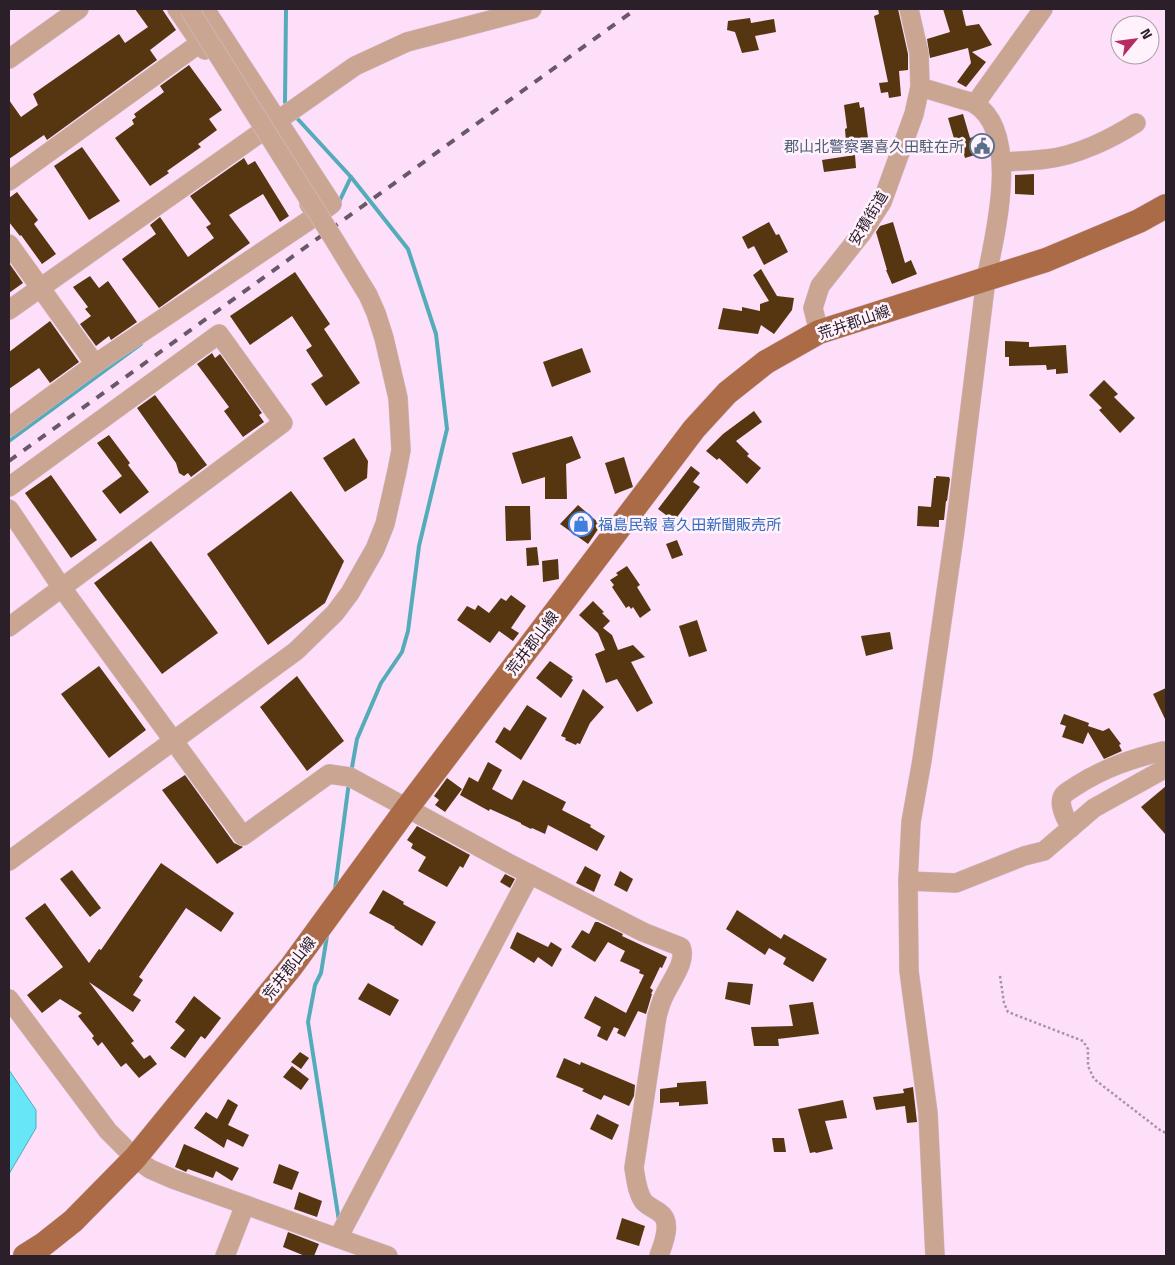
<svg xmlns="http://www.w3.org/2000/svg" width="1175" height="1265" viewBox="0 0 1175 1265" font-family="'Titillium Web','Noto Sans JP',sans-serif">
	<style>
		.water { fill: #66e6f6; stroke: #54abb9 }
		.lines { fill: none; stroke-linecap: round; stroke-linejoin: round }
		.stream { stroke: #54abb9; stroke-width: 4 }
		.building { fill: #563610 }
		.minor-casing { stroke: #d7bdd4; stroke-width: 20 }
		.major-casing { stroke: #d7bdd4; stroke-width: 25 }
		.path { stroke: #a892a6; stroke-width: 2.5; stroke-dasharray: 2.5 2.5; stroke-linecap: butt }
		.minor { stroke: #caa692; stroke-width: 19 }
		.major { stroke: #ab6b46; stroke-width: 24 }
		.rail { stroke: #695967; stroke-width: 4; stroke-dasharray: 9 9; stroke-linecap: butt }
		.minor-bridge-casing { stroke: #d7bdd4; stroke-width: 20; stroke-linecap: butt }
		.minor-bridge { stroke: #caa692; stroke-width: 19 }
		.labels { text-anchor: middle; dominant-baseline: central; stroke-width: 5; stroke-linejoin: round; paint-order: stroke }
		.service-label { font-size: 15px; fill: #4e5e75; stroke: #fff2fd; text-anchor: end }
		.street-label { font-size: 15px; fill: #2b202a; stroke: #fff2fd }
		.shop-label { font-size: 15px; fill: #366cbe; stroke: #fff2fd; text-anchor: start }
	</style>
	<rect width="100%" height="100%" fill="#fddff9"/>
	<polygon class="water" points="9,1070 36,1110 36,1128 9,1174"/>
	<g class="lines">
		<g class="stream">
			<polyline points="286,9 285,102 288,106"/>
			<polyline points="295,116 351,177 408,249 436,334 447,429 419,546 408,631 402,652 381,683 357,739 351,773"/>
			<polyline points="339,202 351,177"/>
			<polyline points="9,441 141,344"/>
			<polyline points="335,889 349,782"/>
			<polyline points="327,936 321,973 315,985 308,1022 339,1221"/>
		</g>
	</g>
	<g class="building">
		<polygon points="135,9 162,9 176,30 150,50 157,60 47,140 44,135 9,159 9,100 21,117 38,105 33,94 119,34 125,43 148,27"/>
		<polygon points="878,9 898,9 908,54 908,70 899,71 901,96 889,98 888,92 881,93 879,83 888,82 874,16 879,14"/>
		<polygon points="943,9 962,9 966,26 979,24 992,45 972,52 986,62 966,87 957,82 971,63 968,48 930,58 927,39 950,32"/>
		<polygon points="750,18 751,23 774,19 776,32 755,36 759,50 742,53 735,32 727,30 728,21"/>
		<polygon points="189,65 222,110 209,119 217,130 198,144 201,147 167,171 169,173 150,186 115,138 134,124 132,120 136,117 134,114 164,92 160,86"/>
		<polygon points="859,102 860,108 864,107 868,138 846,142 845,129 847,128 844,105"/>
		<polygon points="963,114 970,138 984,134 988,151 965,158 962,147 957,149 948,118"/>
		<polygon points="82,147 120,201 89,220 54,166"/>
		<polygon points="855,155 856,168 824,172 822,160"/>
		<polygon points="244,158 248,165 255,161 289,216 280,222 263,194 229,215 250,243 159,308 122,259 156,234 150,225 160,217 188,257 214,238 206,227 211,224 190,196"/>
		<polygon points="1034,174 1034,195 1015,194 1015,175"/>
		<polygon points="17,192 38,220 34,224 56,254 42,264 21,235 20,236 9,222 9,198"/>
		<polygon points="769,222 776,235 779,234 788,252 764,265 754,246 748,249 742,237"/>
		<polygon points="893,222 905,263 911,260 917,274 892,284 886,270 887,270 876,232 880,226"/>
		<polygon points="9,263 23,283 9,293"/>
		<polygon points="761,269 777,296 794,298 792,310 774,334 761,325 758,334 718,329 723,308 742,311 742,307 760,311 760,304 769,301 753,275"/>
		<polygon points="295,272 330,324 324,329 360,383 326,406 311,384 323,376 306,350 312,346 292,316 250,345 230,316"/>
		<polygon points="90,276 99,288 108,281 137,322 111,340 109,336 96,346 80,324 91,316 85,309 88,307 73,287"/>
		<polygon points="50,321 79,362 50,383 39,368 9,389 9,352"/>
		<polygon points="1005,341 1029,342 1029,347 1066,345 1068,373 1056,374 1056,369 1047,370 1046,365 1009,366 1009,357 1005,357"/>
		<polygon points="582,348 591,372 552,387 543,362"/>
		<polygon points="212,353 215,358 220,354 262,413 259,415 264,422 243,437 224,411 229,407 197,364"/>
		<polygon points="1104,380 1118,394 1114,397 1135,418 1120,433 1099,410 1102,408 1089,395"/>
		<polygon points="155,395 207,465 191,477 188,473 184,476 179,473 176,463 137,408"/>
		<polygon points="754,411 762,422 736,441 749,454 747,456 761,468 747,484 719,458 717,460 706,451 723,434"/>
		<polygon points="109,435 130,463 128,465 149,492 120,514 102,491 122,476 97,443"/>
		<polygon points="572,436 581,458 566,464 567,499 545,499 545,477 522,484 512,453"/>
		<polygon points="354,438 368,461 367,478 345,492 323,458"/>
		<polygon points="624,457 633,487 615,494 605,463"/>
		<polygon points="691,466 700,473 693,482 700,487 674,521 658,509"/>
		<polygon points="51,475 97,540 71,558 25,493"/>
		<polygon points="936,476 949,477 950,479 947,501 946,501 944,520 939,520 939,527 917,526 918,506 931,507 934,478 936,478"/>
		<polygon points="291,491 344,561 325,603 268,645 207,554"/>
		<polygon points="578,505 601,525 588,544 560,524"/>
		<polygon points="505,506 530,506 531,540 506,541"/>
		<polygon points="677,540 683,555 672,559 666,544"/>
		<polygon points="151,541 218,633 162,674 94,583"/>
		<polygon points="537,547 539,565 527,566 526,548"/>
		<polygon points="558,559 559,579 543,582 542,561"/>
		<polygon points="627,566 640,585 637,587 651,610 640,618 633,607 631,609 629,606 626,608 612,587 614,585 610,580 618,575 616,573"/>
		<polygon points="511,595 526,606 511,628 519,633 513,641 499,631 490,643 457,620 467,606 475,610 478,605 489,613 501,598 506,601"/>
		<polygon points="593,601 604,612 602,613 610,621 603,628 612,635 618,650 633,645 645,657 631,662 653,703 637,712 617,679 606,683 595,654 605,650 598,633 579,615"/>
		<polygon points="697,620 707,651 689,657 679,626"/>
		<polygon points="890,632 893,649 866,656 861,636"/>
		<polygon points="550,661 573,677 571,678 573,680 561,698 536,678"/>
		<polygon points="99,666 146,730 109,758 61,694"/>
		<polygon points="297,676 344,741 307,771 260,707"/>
		<polygon points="1166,688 1166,721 1153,694"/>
		<polygon points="583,689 604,707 590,723 580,744 577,743 576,745 565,740 566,738 561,736"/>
		<polygon points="527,705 547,718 521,760 495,742 504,727 510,731"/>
		<polygon points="1064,714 1089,723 1088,726 1103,731 1109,728 1121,744 1119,745 1122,751 1104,759 1088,732 1083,744 1062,737 1066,726 1060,724"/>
		<polygon points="488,762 502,770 492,789 512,800 523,780 566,802 562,810 591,825 590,827 605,836 597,851 548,825 545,834 532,828 531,829 521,824 521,823 490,809 489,811 460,795 469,777 478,782"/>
		<polygon points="185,775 234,843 243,847 217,864 162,790"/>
		<polygon points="447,778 462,789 445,812 435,805 439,800 434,796"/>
		<polygon points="1166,786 1166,835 1141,807"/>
		<polygon points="417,826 470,855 463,868 460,866 447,887 418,871 426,857 411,848 413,844 407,840"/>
		<polygon points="161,863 234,913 221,932 186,908 139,977 143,980 133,995 141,1000 133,1012 89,982 134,1041 131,1043 144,1059 150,1055 157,1064 139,1078 126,1063 121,1067 102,1042 98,1046 92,1038 94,1036 78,1016 82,1013 60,999 42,1013 27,995 63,967 25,918 45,903 89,963 99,949 101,950"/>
		<polygon points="585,866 601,875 594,892 576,883"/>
		<polygon points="72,870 101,908 90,917 60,879"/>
		<polygon points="620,871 633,879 627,892 614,885"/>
		<polygon points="505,874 515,879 510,888 500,882"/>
		<polygon points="383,890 404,902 403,904 436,922 422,946 394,928 395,927 369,913"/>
		<polygon points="737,910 781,939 784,934 827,959 813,982 783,964 786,958 769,948 765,955 726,929"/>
		<polygon points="595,922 598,922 623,934 622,936 667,957 662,968 660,967 650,988 653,990 651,994 652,994 646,1014 638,1011 625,1037 617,1033 619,1029 614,1027 607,1041 597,1036 601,1027 584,1018 595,996 626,1013 644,975 639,973 640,970 620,961 625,951 608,942 595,962 571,947 582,930 589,934"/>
		<polygon points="517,932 548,947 551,942 562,949 552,967 538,957 534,963 510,948"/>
		<polygon points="728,982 753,984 750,1005 725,999"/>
		<polygon points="368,983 399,1000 390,1016 358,999"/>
		<polygon points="194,996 221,1018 205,1039 201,1036 185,1058 170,1048 185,1030 175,1022"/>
		<polygon points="813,1002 819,1034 778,1039 779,1046 754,1046 751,1027 793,1026 789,1005"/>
		<polygon points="300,1052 309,1058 301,1069 291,1062"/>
		<polygon points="564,1058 580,1065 581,1062 635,1085 634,1096 629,1106 604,1095 601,1100 582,1091 584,1089 556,1077"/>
		<polygon points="292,1066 309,1079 301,1090 283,1077"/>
		<polygon points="706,1081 708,1104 679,1106 679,1102 660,1103 660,1089 677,1087 677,1083"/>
		<polygon points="913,1087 917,1122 907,1123 905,1106 876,1110 873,1097 904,1093 903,1089"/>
		<polygon points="228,1099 238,1105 228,1125 249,1135 243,1147 227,1139 224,1148 194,1128 206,1112 217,1119"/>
		<polygon points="843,1100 847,1118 825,1121 833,1149 816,1153 815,1152 810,1153 798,1109"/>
		<polygon points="597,1114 619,1125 612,1140 590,1129"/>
		<polygon points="772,1138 784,1138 786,1152 774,1152"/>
		<polygon points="184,1144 239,1168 232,1181 216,1171 213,1178 188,1169 186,1172 175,1167"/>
		<polygon points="279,1164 299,1172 292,1190 273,1183"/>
		<polygon points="299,1192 322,1201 317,1217 294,1209"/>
		<polygon points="622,1218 645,1226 639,1246 616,1239"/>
		<polygon points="288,1232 319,1244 314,1256 305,1256 283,1247"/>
	</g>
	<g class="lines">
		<defs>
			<g id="minor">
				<polyline points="177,9 205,50"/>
				<polyline points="205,9 332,204 317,215 309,204"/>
				<polyline points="9,59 79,9"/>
				<path d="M920 87C933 91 947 95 960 99 965 101 971 101 975 104 1021 133 995 235 986 279L955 530 922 760 911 822 908 881 909 971 928 1113 935 1256"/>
				<polyline points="975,104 1043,9"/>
				<path d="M1002 162C1017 161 1031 161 1046 159 1076 156 1111 139 1136 123"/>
				<polyline points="9,181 200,43"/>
				<polyline points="9,244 95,364"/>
				<polyline points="9,310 355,66 407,42 532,9"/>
				<polyline points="819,332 813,308 820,286 862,233 882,202 914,114 920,87 919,53 909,9"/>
				<polyline points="9,427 95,364 317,215"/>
				<polyline points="9,487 219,334 283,423 9,627"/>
				<path d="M9 509 62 588 243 836 329 774 350 777 510 864 643 932 681 947C687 962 670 982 664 996 661 1002 659 1009 657 1016L634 1168C636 1179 637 1193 644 1202 649 1207 655 1209 660 1213 673 1222 663 1244 659 1256"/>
				<path d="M1071 828C1067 821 1059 807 1062 798 1063 793 1072 789 1076 786 1104 768 1131 759 1163 751L1166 752"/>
				<polyline points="9,861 296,651"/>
				<polyline points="908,881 956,883 1024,856 1044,851 1094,808 1166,768"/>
				<polyline points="9,999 108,1131 135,1158 150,1169 173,1179 388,1256"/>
				<polyline points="338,1238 530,874"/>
				<polyline points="225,1256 245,1205"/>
			</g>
			<polyline id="major" points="25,1256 44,1244 73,1221 135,1158 291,967 407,808 694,429 727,393 766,362 819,332 1046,260 1139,221 1166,206"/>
		</defs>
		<use href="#minor" class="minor-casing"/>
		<use href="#major" class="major-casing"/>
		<polyline class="path" points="1000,976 1004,1003 1008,1012 1083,1041 1088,1049 1088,1066 1094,1079 1160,1130 1166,1133"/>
		<use href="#minor" class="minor"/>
		<use href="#major" class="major"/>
		<polyline class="rail" points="9,461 636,9"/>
		<defs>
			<polyline id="minor-bridge" points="189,9 335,241 368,295 376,313 384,338 398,398 401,450 397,471 385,524 375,549 350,593 335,613 296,651"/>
		</defs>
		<use href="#minor-bridge" class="minor-bridge-casing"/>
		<use href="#minor-bridge" class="minor-bridge"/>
	</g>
	<defs>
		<symbol id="civic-ring" viewBox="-11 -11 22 22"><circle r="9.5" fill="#fff2fd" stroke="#5c6f8a" stroke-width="1.5"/><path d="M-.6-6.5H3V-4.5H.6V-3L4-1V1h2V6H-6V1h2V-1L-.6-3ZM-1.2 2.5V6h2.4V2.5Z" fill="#5c6f8a"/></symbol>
		<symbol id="shop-ring" viewBox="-11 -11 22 22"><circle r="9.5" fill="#fff2fd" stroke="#3f7fe0" stroke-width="1.5"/><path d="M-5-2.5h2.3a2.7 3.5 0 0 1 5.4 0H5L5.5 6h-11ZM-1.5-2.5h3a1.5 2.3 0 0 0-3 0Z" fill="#3f7fe0"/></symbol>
	</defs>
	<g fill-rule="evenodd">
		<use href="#civic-ring" x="968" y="132" width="28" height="28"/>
		<use href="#shop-ring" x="567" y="510" width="28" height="28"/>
	</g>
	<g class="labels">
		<g class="service-label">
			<text x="964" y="146">郡山北警察署喜久田駐在所</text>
		</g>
		<g class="street-label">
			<text transform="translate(868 218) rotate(-59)">安積街道</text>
			<text transform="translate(854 322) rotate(-19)">荒井郡山線</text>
			<text transform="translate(532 643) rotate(-53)">荒井郡山線</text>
			<text transform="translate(289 968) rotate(-52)">荒井郡山線</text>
		</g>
		<g class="shop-label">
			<text x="598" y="524">福島民報 喜久田新聞販売所</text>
		</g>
	</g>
	<rect width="1175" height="1265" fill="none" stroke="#2b202a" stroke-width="20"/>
	<g transform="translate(1135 40) rotate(61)"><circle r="24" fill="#fff2fd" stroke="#aa9ea9"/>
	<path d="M0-4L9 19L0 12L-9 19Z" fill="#b72b63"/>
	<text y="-8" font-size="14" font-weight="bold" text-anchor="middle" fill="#2b202a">N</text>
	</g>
</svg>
